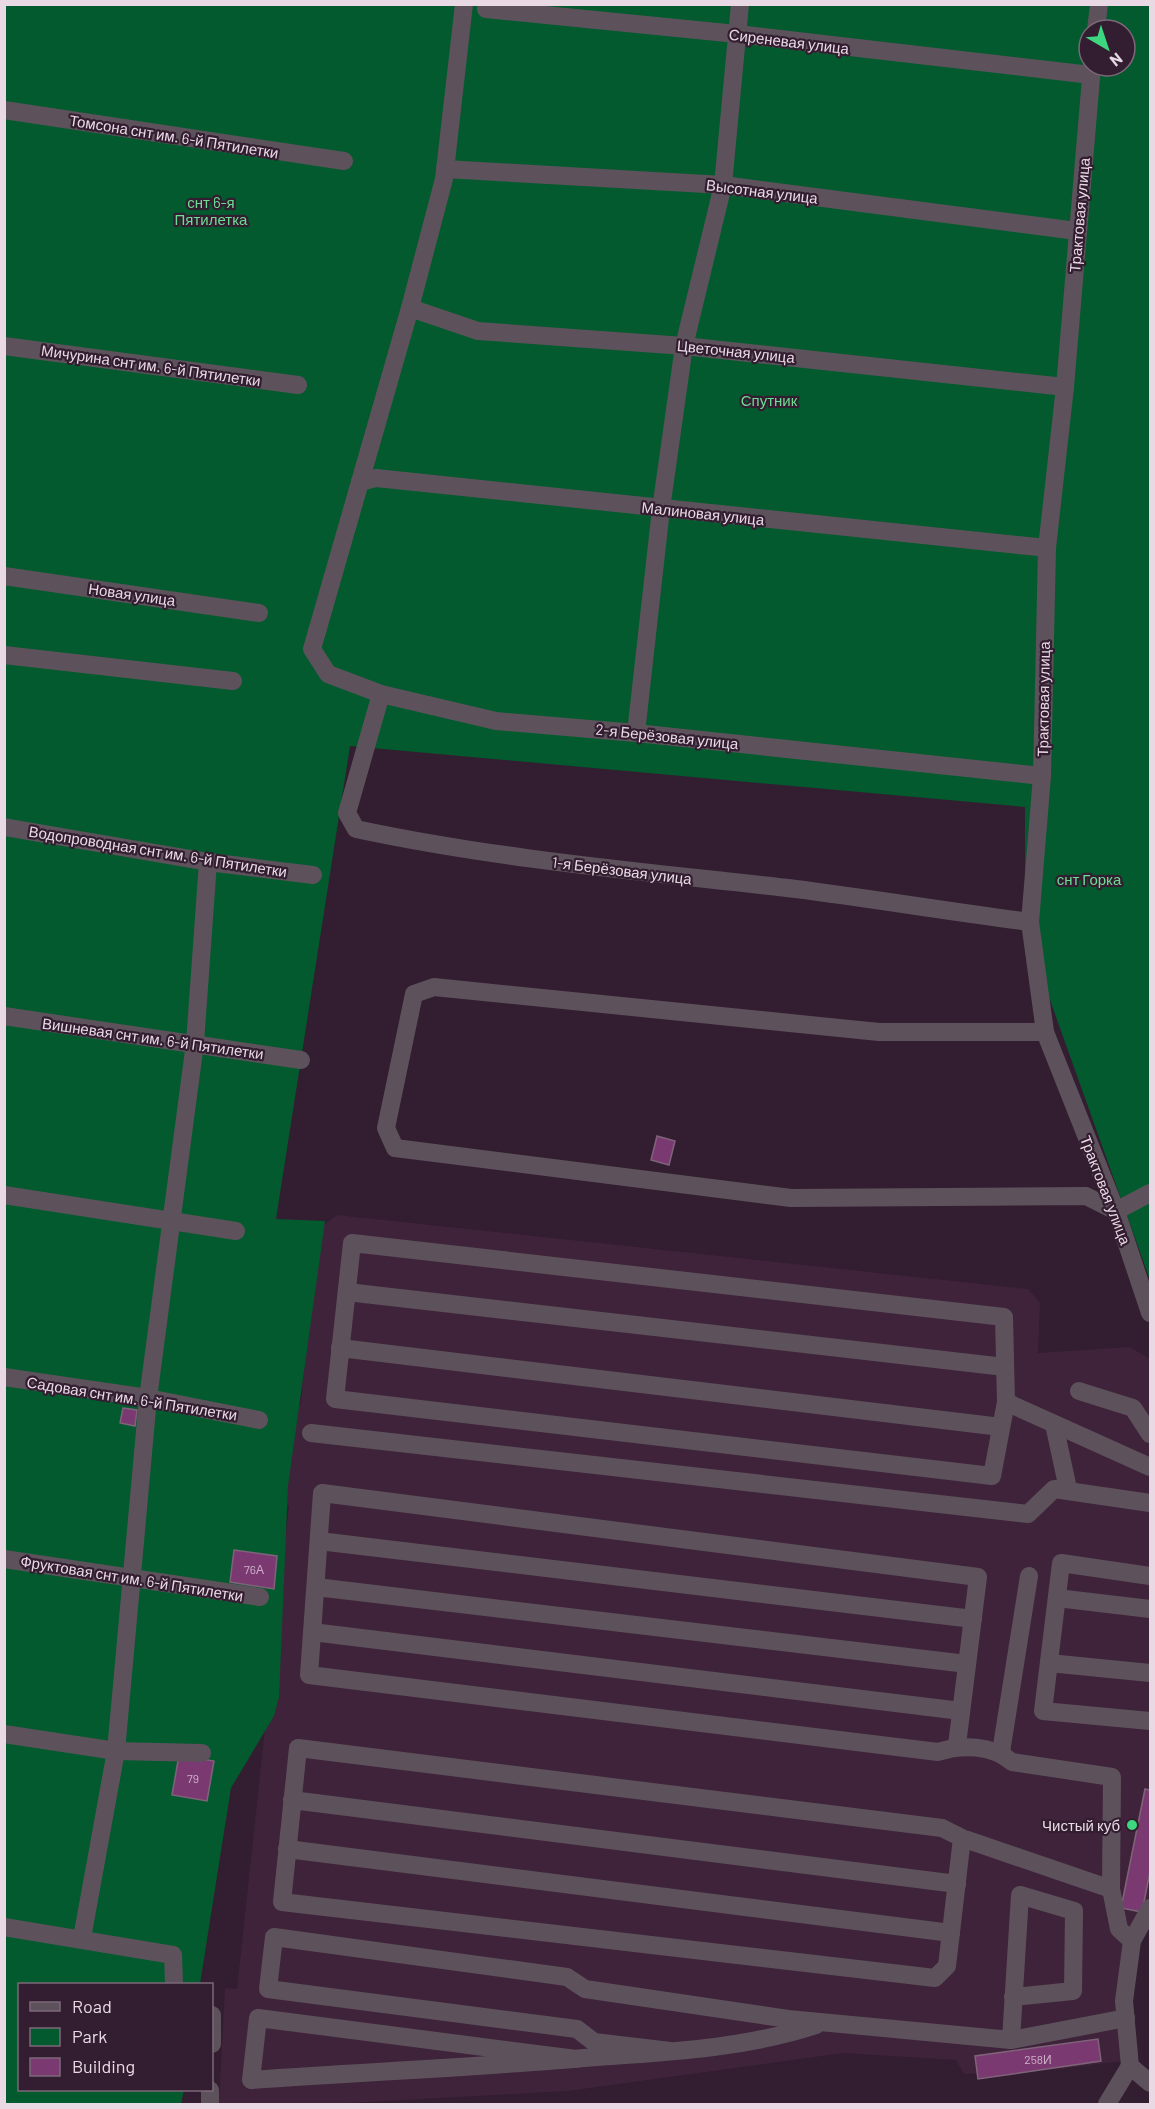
<svg xmlns="http://www.w3.org/2000/svg" width="1155" height="2109" viewBox="0 0 1155 2109" font-family="Barlow,sans-serif">
	<style>
		.built { fill: #3f233a }
		.green { fill: #035a2e; fill-rule: evenodd }
		.building { fill: #7b3972; stroke: #7f6479; stroke-width: 1.5 }
		.lines { fill: none; stroke-linecap: round; stroke-linejoin: round }
		.minor { stroke: #5d525b; stroke-width: 18 }
		.poi-dot { fill: #3cd77e; stroke: #331d30; stroke-width: 2 }
		.labels { text-anchor: middle; dominant-baseline: central; stroke-width: 4.5; stroke-linejoin: round; paint-order: stroke }
		.number-label { font-size: 12px; fill: #ceb1c8 }
		.street-label { font-size: 15px; fill: #e9d9e5; stroke: #331d30 }
		.park-label { font-size: 15px; fill: #6cdd93; stroke: #331d30 }
		.poi-label { font-size: 15px; fill: #e9d9e5; stroke: #331d30; text-anchor: end }
	</style>
	<rect width="100%" height="100%" fill="#331d30"/>
	<polygon class="built" points="337,1215 1028,1289 1040,1303 1038,1353 1130,1347 1150,1359 1150,1908 1132,1941 1130,2060 1059,2069 964,2074 956,2060 843,2053 568,2091 331,2104 219,2104 225,1988 237,1989 289,1506 280,1504 281,1419 301,1404 316,1231"/>
	<path class="green" d="M5 5H1150V1280L1025 930V807L350 746 276 1219 325 1221 288 1486 279 1697 274 1716 231 1788 200 1984H20V2090H184L181 2104H5ZM1089 30H1125V66H1089Z"/>
	<g class="building">
		<polygon points="657,1136 675,1141 669,1165 651,1160"/>
		<polygon points="123,1408 137,1410 135,1426 120,1423"/>
		<polygon points="234,1550 277,1556 274,1589 230,1582"/>
		<polygon points="179,1755 214,1761 207,1801 172,1795"/>
		<polygon points="1145,1789 1150,1790 1150,1872 1142,1912 1121,1908"/>
		<polygon points="1098,2039 1101,2061 978,2079 975,2056"/>
	</g>
	<g class="lines">
		<g class="minor">
			<polyline points="464,4 444,179 410,308 312,649 328,674 381,694 496,721 636,733 1042,776"/>
			<polyline points="486,9 737,34 1091,75"/>
			<polyline points="1096,30 1099,4"/>
			<polyline points="1092,66 1065,387 1047,548 1042,776 1030,922 1045,1032 1116,1211 1150,1313"/>
			<polyline points="4,110 344,161"/>
			<polyline points="445,169 723,185 1077,231"/>
			<polyline points="410,308 478,331 684,346 1065,387"/>
			<polyline points="4,346 298,385"/>
			<polyline points="360,482 376,478 1047,548"/>
			<polyline points="4,576 259,613"/>
			<polyline points="4,655 233,681"/>
			<path d="M381 694 347 813 356 829C501 860 649 872 796 889 874 899 952 912 1030 922"/>
			<polyline points="636,733 661,509 684,346 723,185 740,4"/>
			<polyline points="4,827 208,862 313,875"/>
			<polyline points="4,1016 301,1060"/>
			<polyline points="1045,1032 879,1032 434,987 414,994 386,1128 395,1148 791,1198 1086,1196 1116,1211"/>
			<polyline points="4,1195 236,1231"/>
			<polyline points="1116,1211 1150,1193"/>
			<polygon points="352,1243 1004,1317 1006,1402 992,1476 335,1399"/>
			<polyline points="347,1292 1005,1367"/>
			<polyline points="340,1348 1001,1427"/>
			<polyline points="4,1377 148,1398 259,1420"/>
			<polyline points="1079,1391 1133,1408 1150,1434"/>
			<polyline points="1006,1402 1150,1467"/>
			<polyline points="1054,1424 1068,1489"/>
			<polyline points="311,1433 1028,1514 1054,1489 1150,1503"/>
			<polyline points="319,1541 973,1619"/>
			<polyline points="4,1559 260,1597"/>
			<polyline points="1150,1576 1061,1563 1043,1711 1150,1721"/>
			<polyline points="316,1587 967,1664"/>
			<polyline points="1057,1598 1150,1609"/>
			<polyline points="312,1632 961,1711"/>
			<polyline points="1049,1663 1150,1673"/>
			<polyline points="4,1734 116,1751 202,1753"/>
			<path d="M957 1745 978 1577 322 1493 309 1675 938 1752C962 1744 992 1745 1012 1762L1112 1777 1111 1889"/>
			<polyline points="1001,1752 1029,1576"/>
			<polyline points="292,1800 957,1884"/>
			<polyline points="962,1838 947,1966 935,1978 282,1902 298,1748 942,1828 962,1838 1111,1889 1119,1929 1132,1941"/>
			<polyline points="287,1849 951,1933"/>
			<polyline points="4,1927 173,1955 174,1984"/>
			<polyline points="82,1938 116,1751 148,1398 195,1043 208,862"/>
			<polyline points="212,2015 212,2044"/>
			<polyline points="1011,2040 1020,1895 1074,1911 1073,1991 1013,1997"/>
			<polyline points="670,2051 594,2042 577,2029 268,1989 274,1937 567,1977 585,1989 788,2019 1011,2040 1126,2018"/>
			<path d="M576 2059 258 2018 251 2080C366 2072 482 2067 597 2057 669 2052 747 2048 816 2025"/>
			<polyline points="1130,2066 1124,2001 1132,1941 1150,1908"/>
			<polyline points="1130,2066 1150,2083"/>
			<polyline points="210,2104 210,2090"/>
			<polyline points="1107,2104 1130,2066"/>
		</g>
	</g>
	<circle class="poi-dot" cx="1132" cy="1825" r="6"/>
	<g class="labels">
		<g class="number-label">
			<text x="254" y="1569">76А</text>
			<text x="193" y="1778">79</text>
			<text x="1038" y="2059">258И</text>
		</g>
		<g class="street-label">
			<text transform="translate(789 41) rotate(7)">Сиреневая улица</text>
			<text transform="translate(174 136) rotate(9)">Томсона снт им. 6-й Пятилетки</text>
			<text transform="translate(762 191) rotate(7)">Высотная улица</text>
			<text transform="translate(1079 215) rotate(-85)">Трактовая улица</text>
			<text transform="translate(736 351) rotate(6)">Цветочная улица</text>
			<text transform="translate(151 365) rotate(8)">Мичурина снт им. 6-й Пятилетки</text>
			<text transform="translate(703 513) rotate(6)">Малиновая улица</text>
			<text transform="translate(132 594) rotate(8)">Новая улица</text>
			<text transform="translate(1043 699) rotate(-89)">Трактовая улица</text>
			<text transform="translate(667 736) rotate(6)">2-я Берёзовая улица</text>
			<text transform="translate(158 851) rotate(9)">Водопроводная снт им. 6-й Пятилетки</text>
			<text transform="translate(622 870) rotate(7)">1-я Берёзовая улица</text>
			<text transform="translate(153 1038) rotate(8)">Вишневая снт им. 6-й Пятилетки</text>
			<text transform="translate(1106 1190) rotate(69)">Трактовая улица</text>
			<text transform="translate(132 1398) rotate(9)">Садовая снт им. 6-й Пятилетки</text>
			<text transform="translate(132 1578) rotate(9)">Фруктовая снт им. 6-й Пятилетки</text>
		</g>
		<g class="park-label">
			<text x="211" y="202">снт 6-я<tspan x="211" dy="17">Пятилетка</tspan></text>
			<text x="769" y="400">Спутник</text>
			<text x="1089" y="879">снт Горка</text>
		</g>
		<g class="poi-label">
			<text x="1120" y="1825">Чистый куб</text>
		</g>
	</g>
	<rect width="1155" height="2109" fill="none" stroke="#e9d9e5" stroke-width="12"/>
	<rect x="18" y="1983" width="195" height="108" fill="#331d30" stroke="#7c6878" stroke-width="1.5"/>
	<rect x="30" y="2002" width="30" height="9" fill="#5d525b" stroke="#7c6878" stroke-width="1.5"/>
	<text x="72" y="2013" font-size="18" fill="#e9d9e5">Road</text>
	<rect x="30" y="2028" width="30" height="18" fill="#035a2e" stroke="#7c6878" stroke-width="1.5"/>
	<text x="72" y="2043" font-size="18" fill="#e9d9e5">Park</text>
	<rect x="30" y="2058" width="30" height="18" fill="#7b3972" stroke="#7c6878" stroke-width="1.5"/>
	<text x="72" y="2073" font-size="18" fill="#e9d9e5">Building</text>
	<g transform="translate(1107 48) rotate(141)"><circle r="28" fill="#331d30" stroke="#7c6878" stroke-width="1.5"/>
	<path d="M0-4.5L10 22L0 15L-10 22Z" fill="#3cd77e"/>
	<text y="-9" font-size="16" font-weight="bold" text-anchor="middle" fill="#e9d9e5">N</text>
	</g>
</svg>
